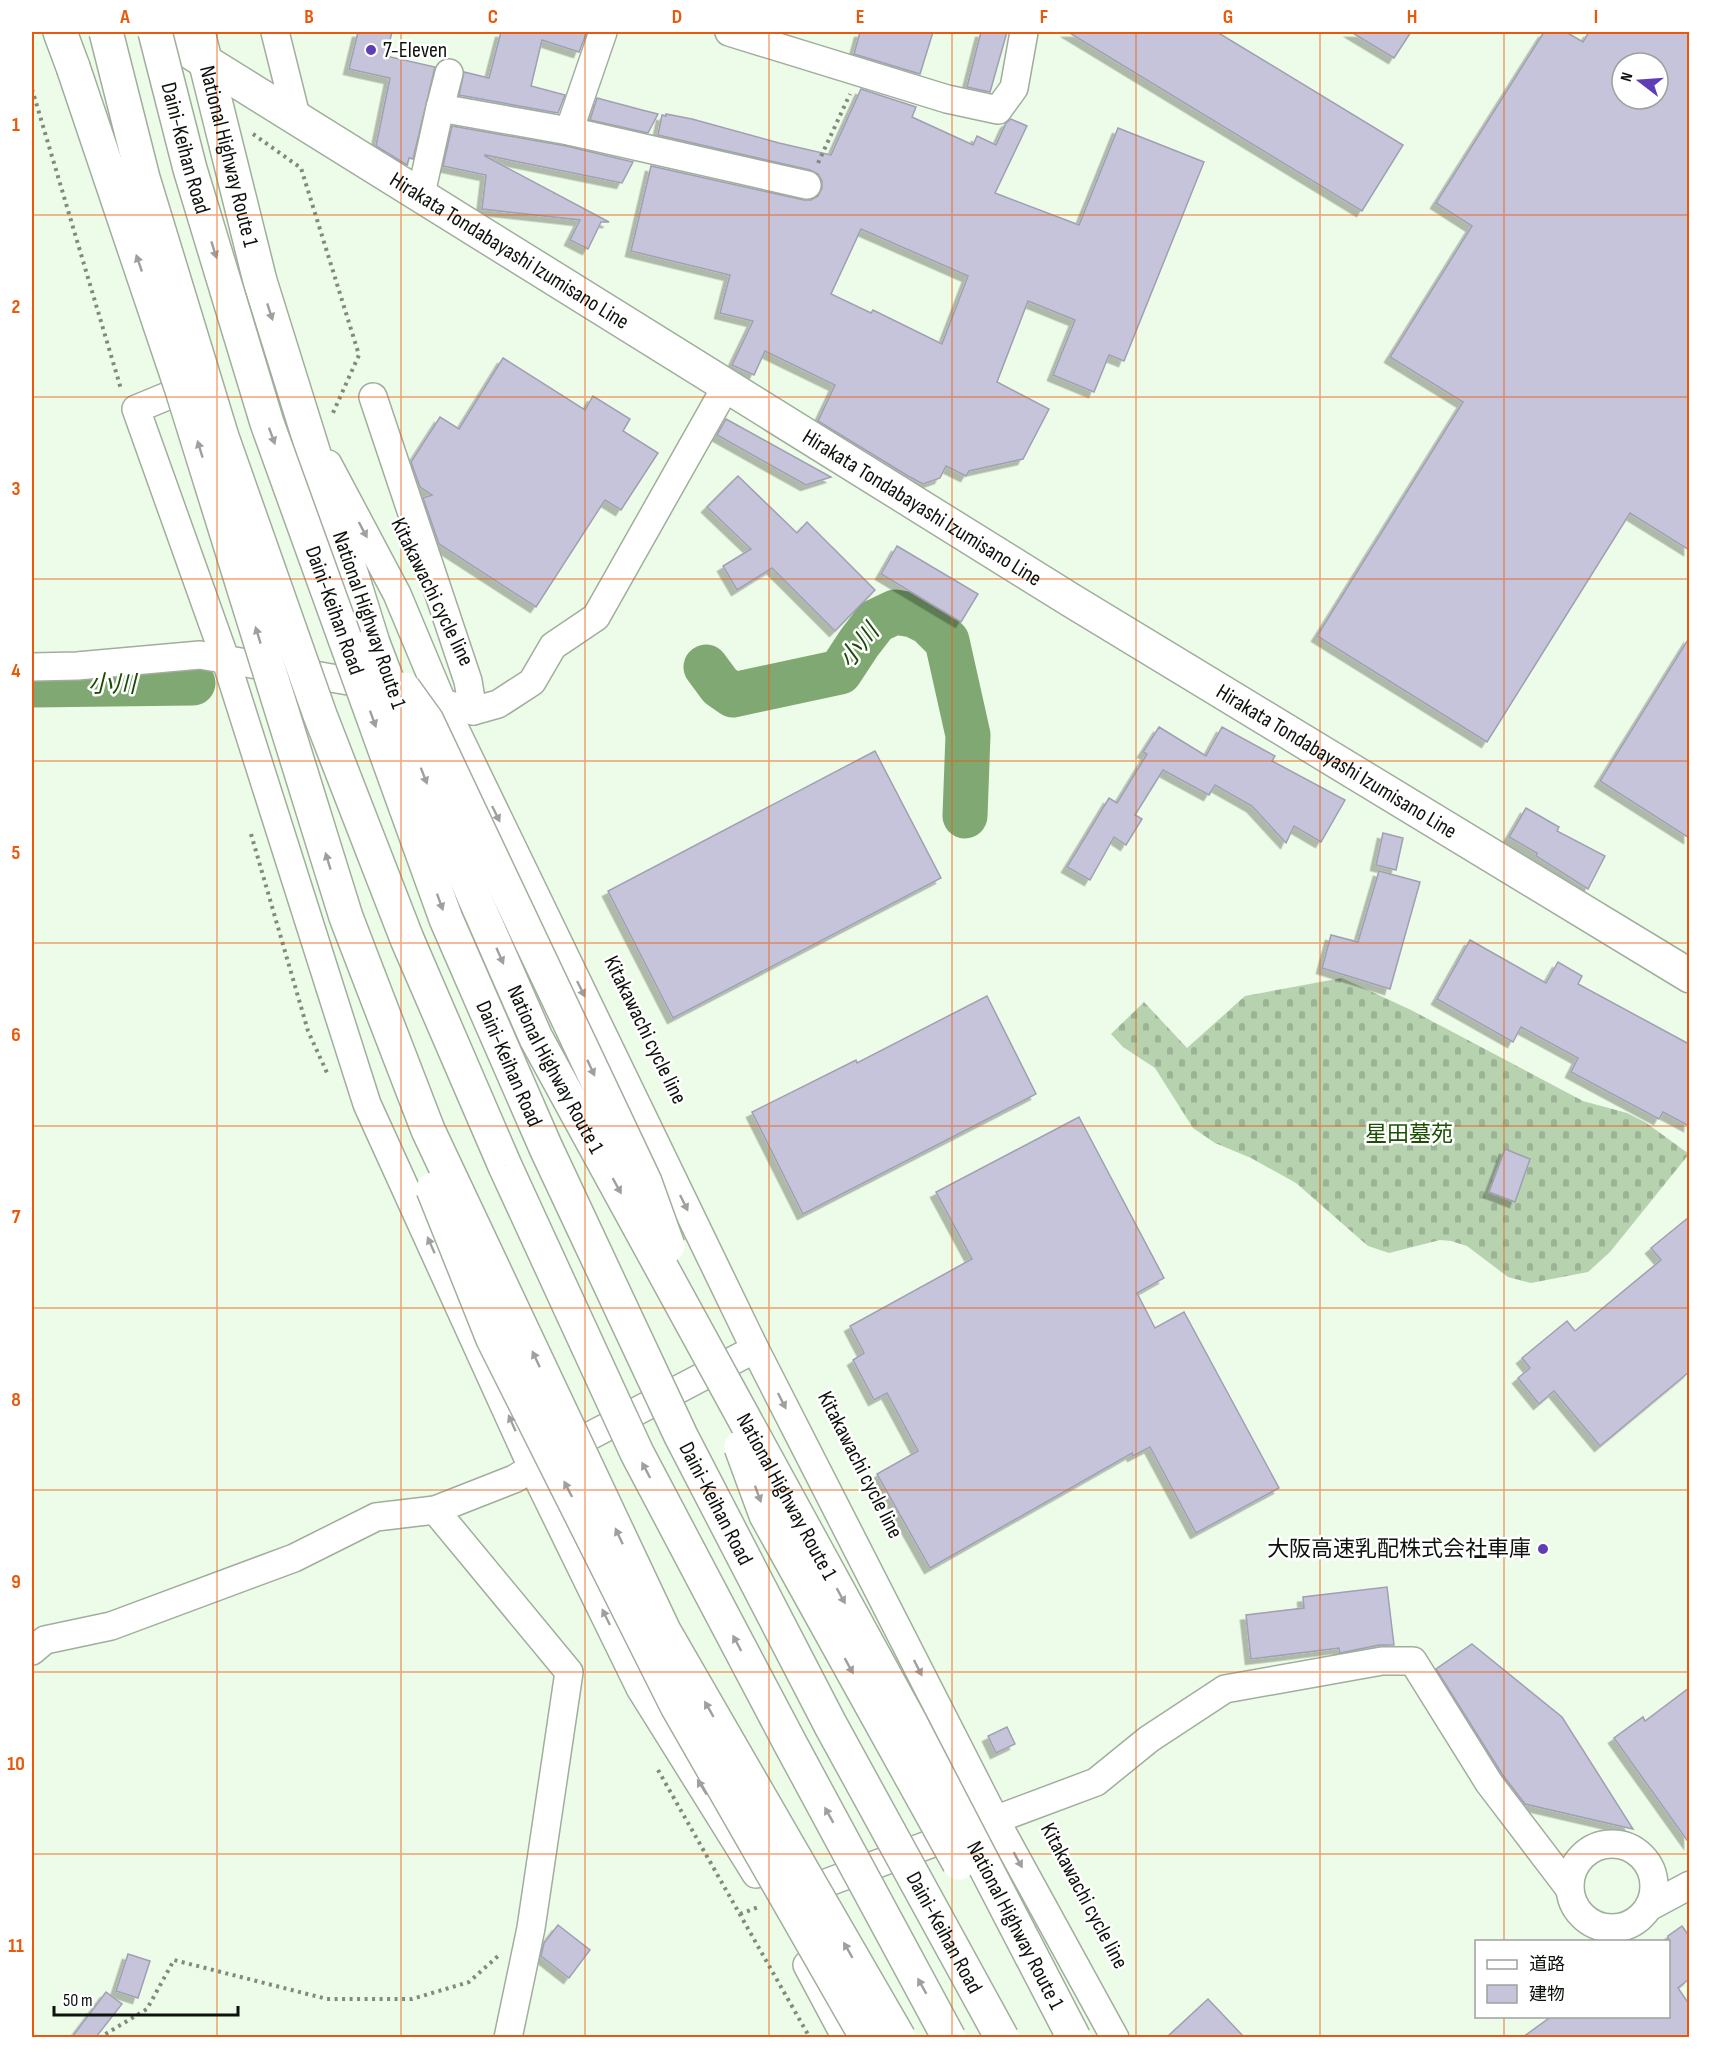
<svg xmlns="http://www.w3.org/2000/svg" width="1721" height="2069" font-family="'Sofia Sans Condensed','Noto Sans JP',sans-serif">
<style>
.cemetery{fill:url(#cemetery-stones)}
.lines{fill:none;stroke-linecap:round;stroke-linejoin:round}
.river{stroke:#7fa873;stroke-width:45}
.building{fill:#c6c4da;stroke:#a19fb3;stroke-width:1.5;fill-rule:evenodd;filter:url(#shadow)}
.minor-casing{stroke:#a0ae9c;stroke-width:30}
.major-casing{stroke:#a0ae9c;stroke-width:36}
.highway-casing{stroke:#a0ae9c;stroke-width:36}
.path{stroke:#808a7d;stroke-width:4;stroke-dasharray:3 4.5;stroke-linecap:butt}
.minor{stroke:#fff;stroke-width:27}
.major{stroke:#fff;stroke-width:33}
.highway{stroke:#fff;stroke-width:33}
.highway-bridge-casing{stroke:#a0ae9c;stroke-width:36;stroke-linecap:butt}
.highway-bridge{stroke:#fff;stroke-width:33}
.oneway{fill:#9ea09e}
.grid{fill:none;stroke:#e8590c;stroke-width:1.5;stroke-opacity:0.55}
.poi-dot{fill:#5e3db5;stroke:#fff;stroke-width:2}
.labels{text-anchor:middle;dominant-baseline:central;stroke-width:5;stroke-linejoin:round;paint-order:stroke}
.poi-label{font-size:22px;fill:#0d120c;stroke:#fff;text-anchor:start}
.street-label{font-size:22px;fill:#0d120c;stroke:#fff}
.park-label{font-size:22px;fill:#1c5003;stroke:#fff}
.water-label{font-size:24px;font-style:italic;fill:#184c00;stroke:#fff}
.neatline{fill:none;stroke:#e8590c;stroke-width:2}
.grid-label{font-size:20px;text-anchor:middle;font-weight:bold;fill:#e8590c}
</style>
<defs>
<pattern id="cemetery-stones" width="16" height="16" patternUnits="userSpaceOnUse" patternTransform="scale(1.5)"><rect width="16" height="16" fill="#b7d2af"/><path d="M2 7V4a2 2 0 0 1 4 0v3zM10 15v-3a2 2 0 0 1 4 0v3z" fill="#9cb395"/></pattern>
<filter id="shadow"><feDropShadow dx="-5.5" dy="5.5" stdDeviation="0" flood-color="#0004"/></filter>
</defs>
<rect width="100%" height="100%" fill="#edfce8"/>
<!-- cemetery -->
<polygon class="cemetery" points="1342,978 1411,1010 1583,1101 1627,1113 1645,1122 1689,1154 1610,1252 1588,1272 1531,1283 1508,1277 1467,1246 1451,1241 1440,1240 1389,1253 1368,1246 1296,1183 1251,1158 1215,1143 1193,1128 1155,1068 1123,1047 1111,1034 1144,1002 1187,1048 1245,996"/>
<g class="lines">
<!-- river -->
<g class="river">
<polyline points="706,667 720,686 733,695 840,672 859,643 876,621 895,612 913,615 929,623 947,641 968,735 965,816"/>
<polyline points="32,685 193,683"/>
</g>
</g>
<!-- building -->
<g class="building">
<polygon points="358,32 392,32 386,56 435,67 413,159 409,158 407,165 376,146 390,78 349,69"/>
<polygon points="501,32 587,32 579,52 542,40 531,86 565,95 558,113 459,95 464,72 489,78"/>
<polygon points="860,32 933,32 920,74 854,54"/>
<polygon points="981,32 1007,32 990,92 967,87"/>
<polygon points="1068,32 1217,32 1403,145 1362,211"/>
<polygon points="1351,32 1411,32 1394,58"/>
<path d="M1544,32H1566L1583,42L1589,32H1689V550L1630,513L1487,742L1317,636L1463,402L1390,357L1472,226L1436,203ZM1622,63H1658V99H1622Z"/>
<path d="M861,89L916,107L912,117L973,145L977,136L996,145L1006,123L1011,119L1027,126L995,193L1079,225L1118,128L1204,162L1124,361L1109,355L1094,392L1053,375L1075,320L1028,301L997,382L1049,409L1023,459L969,471L966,476L946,466L940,478L923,484L908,476L818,421L835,385L765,351L754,375L732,365L753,321L720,313L730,275L631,251L651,166L804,200H811L818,196L822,188V181L818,174L810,170L658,135L662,115L666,116V114L692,119L779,143L831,155ZM861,229L968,276L942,344L873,310L871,313L831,294Z"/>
<polygon points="597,98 642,110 658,114 648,133 590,120"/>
<polygon points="452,126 566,146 633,162 622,183 485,155 485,156 609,222 601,222 588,249 570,240 580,220 482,209 486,175 443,166"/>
<polygon points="503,358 585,410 593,396 630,419 623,431 658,453 621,510 605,500 536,607 439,544 423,498 432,495 420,487 411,462 440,417 459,429"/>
<polygon points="726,419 831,477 806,485 717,435"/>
<polygon points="738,476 797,533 807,522 875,590 835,631 772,568 737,590 723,566 751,549 707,507"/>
<polygon points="897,546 978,594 961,622 881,574"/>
<polygon points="1689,638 1689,838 1600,781"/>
<polygon points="1159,727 1206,756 1222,727 1275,756 1272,761 1345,800 1321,842 1294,826 1286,843 1252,806 1215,785 1209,795 1163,770 1135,815 1142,819 1126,845 1114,837 1090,880 1067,867 1109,798 1117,803 1147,754 1143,752"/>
<polygon points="875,751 941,878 673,1018 608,891"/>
<polygon points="1526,808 1559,827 1557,831 1605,856 1588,889 1536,856 1537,853 1509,837"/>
<polygon points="1383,833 1403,838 1396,870 1376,865"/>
<polygon points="1379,871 1420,882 1390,989 1322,968 1331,935 1358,942"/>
<polygon points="1470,940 1546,983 1558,962 1582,976 1578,984 1689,1044 1689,1126 1663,1112 1659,1119 1571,1072 1578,1058 1521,1027 1513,1042 1437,999"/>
<polygon points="987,996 1036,1094 803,1214 752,1112 856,1060 857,1063"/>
<polygon points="1079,1117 1164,1278 1137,1293 1155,1328 1184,1312 1279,1488 1196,1533 1150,1447 1133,1456 1132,1453 930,1568 877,1474 918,1451 887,1393 874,1400 853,1360 864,1353 850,1326 972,1259 936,1192"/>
<polygon points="1505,1149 1530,1159 1515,1202 1489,1192"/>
<polygon points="1689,1217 1689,1372 1600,1446 1554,1391 1539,1404 1518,1378 1530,1368 1522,1358 1567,1321 1575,1331 1661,1260 1651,1248"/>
<polygon points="1387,1587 1394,1645 1379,1645 1340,1653 1339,1648 1251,1659 1246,1615 1304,1608 1303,1597"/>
<polygon points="1472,1644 1562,1717 1633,1829 1525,1804 1502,1774 1436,1669"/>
<polygon points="1689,1688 1689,1843 1614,1738 1643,1717 1645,1721"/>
<polygon points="1007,1727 1015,1744 996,1753 988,1736"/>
<polygon points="558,1925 590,1950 569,1978 541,1956 544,1943"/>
<polygon points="1682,1926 1689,1936 1689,1979 1678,1988 1689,2004 1689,2037 1523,2037 1552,2016 1668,2016 1668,1936"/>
<polygon points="128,1954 150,1961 138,1998 116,1991"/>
<polygon points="106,1992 122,2004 96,2037 72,2037"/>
<polygon points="1208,1999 1244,2037 1167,2037"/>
</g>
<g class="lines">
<!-- minor casing -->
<g class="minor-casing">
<g id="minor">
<polyline points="275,32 296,116"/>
<polyline points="729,32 947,99 998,110 1014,88 1024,32"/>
<polyline points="440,108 449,73"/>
<polyline points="569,131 603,32"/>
<polyline points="421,194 440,108 569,131 807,185"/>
<polyline points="182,390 136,409 226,661 367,1104 532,1467 640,1688 756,1874"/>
<polyline points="373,397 468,681 473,711"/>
<polyline points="328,464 397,594 443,704 755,1349 996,1821 1115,2038"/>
<polyline points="32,667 77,666 200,655 377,686"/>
<polyline points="431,700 473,711 498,704 532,682 553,646 596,617 727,385"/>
<polyline points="435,1510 569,1672 531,1928 508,2038"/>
<polyline points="32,1651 45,1640 111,1626 294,1558 376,1517 435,1510 514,1479 565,1449 755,1349"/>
<circle cx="1612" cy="1886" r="42"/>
<polyline points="794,1895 1096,1782 1149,1739 1225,1689 1382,1661 1413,1661 1489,1783 1569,1888"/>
<polyline points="1649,1907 1690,1885"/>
<polyline points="807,1965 846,2038"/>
</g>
</g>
<!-- major casing -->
<g class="major-casing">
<g id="major">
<path id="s1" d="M158,32L1069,599L1690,976"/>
</g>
</g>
<!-- highway casing -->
<g class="highway-casing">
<g id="highway">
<polyline points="60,32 73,67"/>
<path id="s2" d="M198,32L260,281L373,643"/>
</g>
</g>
<!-- path -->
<g class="path">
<polyline points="32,89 121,389"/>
<polyline points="253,134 301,168 359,355 332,415"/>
<polyline points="818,163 850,94"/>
<polyline points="251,834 308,1031 328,1075"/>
<polyline points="658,1770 810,2038"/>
<polyline points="740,1914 761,1906"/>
<polyline points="99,2038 147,2009 174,1960 327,1999 412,1999 469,1982 498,1956"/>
</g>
<!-- minor -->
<use href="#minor" class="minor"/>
<!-- major -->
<use href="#major" class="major"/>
<!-- highway -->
<use href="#highway" class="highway"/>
<!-- highway-bridge casing -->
<g class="highway-bridge-casing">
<g id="highway-bridge">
<polyline points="106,32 143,178 222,437 320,715 407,939 505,1166 637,1453 791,1745 949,2038"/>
<path id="s3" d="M155,32L190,169L267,423L446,919L546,1148L681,1436L830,1724L1002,2038"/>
<polyline points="73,67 182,390 346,917 428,1130 664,1631 899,2038"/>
<path id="s4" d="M373,643L440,819L536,1038L909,1720L1074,2038"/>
<polyline points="404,689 427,721 645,1182 668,1246"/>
<polyline points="433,1189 493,1339 677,1706 867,2038"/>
<polyline points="741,1447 766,1515 959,1863"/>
</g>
</g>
<!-- highway-bridge -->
<use href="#highway-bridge" class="highway-bridge"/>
</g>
<!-- one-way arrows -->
<defs><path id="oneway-solid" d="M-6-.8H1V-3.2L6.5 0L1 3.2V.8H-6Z" transform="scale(1.5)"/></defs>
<g class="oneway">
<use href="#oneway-solid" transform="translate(214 250) rotate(73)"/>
<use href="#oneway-solid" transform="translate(139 263) rotate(-109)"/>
<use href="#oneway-solid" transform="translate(270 312) rotate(72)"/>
<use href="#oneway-solid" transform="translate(272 436) rotate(70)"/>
<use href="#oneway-solid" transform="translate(200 449) rotate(-107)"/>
<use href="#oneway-solid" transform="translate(363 530) rotate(62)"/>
<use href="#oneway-solid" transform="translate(258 635) rotate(-107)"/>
<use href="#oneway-solid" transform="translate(373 719) rotate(70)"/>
<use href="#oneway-solid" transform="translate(424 776) rotate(69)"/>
<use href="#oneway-solid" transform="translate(496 814) rotate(64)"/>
<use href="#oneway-solid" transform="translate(328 861) rotate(-107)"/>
<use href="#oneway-solid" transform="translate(440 902) rotate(70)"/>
<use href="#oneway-solid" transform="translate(500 956) rotate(66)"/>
<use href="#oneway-solid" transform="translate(581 989) rotate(64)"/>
<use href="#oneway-solid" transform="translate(591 1068) rotate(65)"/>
<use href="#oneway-solid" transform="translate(617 1186) rotate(61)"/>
<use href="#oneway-solid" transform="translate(684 1203) rotate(64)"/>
<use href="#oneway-solid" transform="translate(431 1245) rotate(-114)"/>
<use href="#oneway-solid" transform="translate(536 1359) rotate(-115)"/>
<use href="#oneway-solid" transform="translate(782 1401) rotate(63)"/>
<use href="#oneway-solid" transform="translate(512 1423) rotate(-114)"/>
<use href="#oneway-solid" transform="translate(646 1470) rotate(-118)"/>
<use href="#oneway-solid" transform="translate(568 1489) rotate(-117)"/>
<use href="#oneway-solid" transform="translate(758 1494) rotate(70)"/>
<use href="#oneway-solid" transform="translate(619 1536) rotate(-115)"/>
<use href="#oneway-solid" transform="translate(841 1596) rotate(61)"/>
<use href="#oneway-solid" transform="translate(606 1617) rotate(-116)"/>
<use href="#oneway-solid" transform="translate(737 1643) rotate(-118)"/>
<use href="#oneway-solid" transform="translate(849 1666) rotate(61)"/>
<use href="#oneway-solid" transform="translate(918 1668) rotate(63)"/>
<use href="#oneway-solid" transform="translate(709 1709) rotate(-120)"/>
<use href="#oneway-solid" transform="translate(702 1787) rotate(-122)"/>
<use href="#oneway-solid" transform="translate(829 1815) rotate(-119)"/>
<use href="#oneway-solid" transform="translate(1018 1860) rotate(61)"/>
<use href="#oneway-solid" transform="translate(848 1950) rotate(-120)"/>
<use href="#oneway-solid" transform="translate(922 1986) rotate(-119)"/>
</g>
<!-- grid -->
<path class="grid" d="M217,32V2038M401,32V2038M585,32V2038M769,32V2038M952,32V2038M1136,32V2038M1320,32V2038M1504,32V1942M32,215H1690M32,397H1690M32,579H1690M32,761H1690M32,943H1690M32,1126H1690M32,1308H1690M32,1490H1690M32,1672H1690M32,1854H1690M1504,2016V2038"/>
<!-- markers -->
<g class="poi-dot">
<circle cx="371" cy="50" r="6"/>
<circle cx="1543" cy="1549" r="6"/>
</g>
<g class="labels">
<!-- poi labels -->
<g class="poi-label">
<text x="383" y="50">7-Eleven</text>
<text x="1531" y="1549" text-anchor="end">大阪高速乳配株式会社車庫</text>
</g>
<!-- street labels -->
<g class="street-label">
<text stroke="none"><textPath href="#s3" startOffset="120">Daini-Keihan Road</textPath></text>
<text stroke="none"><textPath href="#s2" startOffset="128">National Highway Route 1</textPath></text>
<text stroke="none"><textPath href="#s1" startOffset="414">Hirakata Tondabayashi Izumisano Line</textPath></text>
<text stroke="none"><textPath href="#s1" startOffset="900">Hirakata Tondabayashi Izumisano Line</textPath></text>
<text transform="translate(432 592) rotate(64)">Kitakawachi cycle line</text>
<text stroke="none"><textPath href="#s3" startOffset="606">Daini-Keihan Road</textPath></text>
<text transform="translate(369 620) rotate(71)">National Highway Route 1</text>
<text stroke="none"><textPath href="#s1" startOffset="1386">Hirakata Tondabayashi Izumisano Line</textPath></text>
<text transform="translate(645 1030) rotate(64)">Kitakawachi cycle line</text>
<text stroke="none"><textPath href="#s3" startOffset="1092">Daini-Keihan Road</textPath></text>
<text stroke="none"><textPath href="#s4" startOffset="464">National Highway Route 1</textPath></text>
<text transform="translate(860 1465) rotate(63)">Kitakawachi cycle line</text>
<text stroke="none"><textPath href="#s4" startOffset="950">National Highway Route 1</textPath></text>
<text stroke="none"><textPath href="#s3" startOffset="1578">Daini-Keihan Road</textPath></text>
<text transform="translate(1084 1896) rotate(62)">Kitakawachi cycle line</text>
<text stroke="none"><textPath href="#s4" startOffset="1436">National Highway Route 1</textPath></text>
<text stroke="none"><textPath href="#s3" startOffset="2064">Daini-Keihan Road</textPath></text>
</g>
<!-- park labels -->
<g class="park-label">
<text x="1409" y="1134">星田墓苑</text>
</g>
<!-- water labels -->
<g class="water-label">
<text transform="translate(859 646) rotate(-51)">小川</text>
<text x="112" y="684">小川</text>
</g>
</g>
<!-- border -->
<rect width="1721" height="2069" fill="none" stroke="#ffffff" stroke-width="66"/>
<!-- legend -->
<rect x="1475" y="1940" width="195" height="78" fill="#ffffff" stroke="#9ea09e" stroke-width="1.5"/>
<rect x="1487" y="1960" width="30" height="9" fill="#ffffff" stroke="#9ea09e" stroke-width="1.5"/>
<text x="1529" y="1970" font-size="18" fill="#0d120c">道路</text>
<rect x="1487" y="1985" width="30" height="18" fill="#c6c4da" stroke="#9ea09e" stroke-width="1.5"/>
<text x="1529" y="2000" font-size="18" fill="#0d120c">建物</text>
<!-- north arrow -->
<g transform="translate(1640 81) rotate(287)"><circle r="28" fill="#ffffff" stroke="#9ea09e" stroke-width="1.5"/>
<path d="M0-4.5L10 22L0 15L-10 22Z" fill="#5e3db5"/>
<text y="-9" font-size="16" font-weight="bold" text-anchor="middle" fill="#0d120c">N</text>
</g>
<!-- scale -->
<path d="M54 2006v9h184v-9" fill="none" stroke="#0d120c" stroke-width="3"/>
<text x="63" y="2006" font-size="18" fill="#0d120c" stroke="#ffffff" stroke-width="4.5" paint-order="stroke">50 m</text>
<rect x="33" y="33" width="1655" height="2003" class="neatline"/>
<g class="grid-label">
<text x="125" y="23">A</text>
<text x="309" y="23">B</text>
<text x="493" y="23">C</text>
<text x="677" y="23">D</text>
<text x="860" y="23">E</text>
<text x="1044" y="23">F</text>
<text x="1228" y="23">G</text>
<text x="1412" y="23">H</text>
<text x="1596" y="23">I</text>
<text x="16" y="131">1</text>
<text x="16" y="313">2</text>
<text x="16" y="495">3</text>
<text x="16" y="677">4</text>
<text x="16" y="859">5</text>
<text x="16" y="1041">6</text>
<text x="16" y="1223">7</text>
<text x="16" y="1406">8</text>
<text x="16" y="1588">9</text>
<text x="16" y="1770">10</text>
<text x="16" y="1952">11</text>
</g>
</svg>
